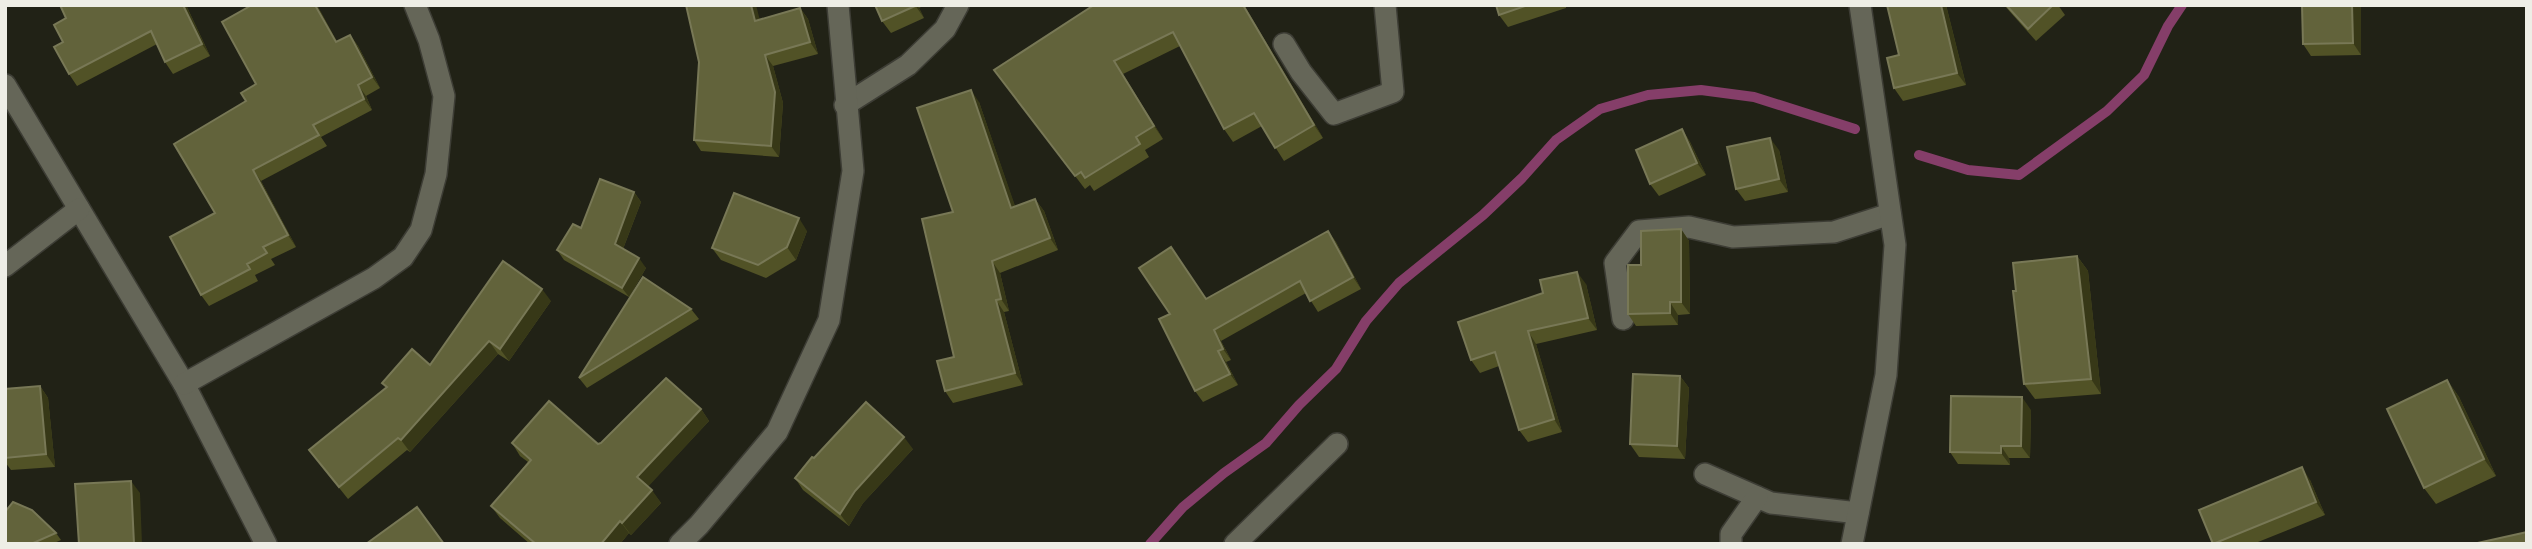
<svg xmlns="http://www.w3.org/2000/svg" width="2532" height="549" font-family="'Golos Text',sans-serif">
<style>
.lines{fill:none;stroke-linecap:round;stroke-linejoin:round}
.stream{stroke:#853e69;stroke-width:10}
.street-casing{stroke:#3d3d35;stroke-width:24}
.street{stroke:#656658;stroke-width:21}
.wall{fill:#515226}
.shaded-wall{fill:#373817}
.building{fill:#62633b;stroke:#787856;stroke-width:2}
</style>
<rect width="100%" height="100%" fill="#212216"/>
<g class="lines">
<!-- stream -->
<g class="stream">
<polyline points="1919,155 1968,170 2019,175 2107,111 2144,75 2168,26 2182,5"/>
<polyline points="1150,544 1183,507 1224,473 1266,443 1299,405 1336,369 1366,321 1399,283 1483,215 1522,178 1556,140 1600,109 1648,95 1701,90 1754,97 1855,129"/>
</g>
<!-- street casing -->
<g class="street-casing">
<g id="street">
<polyline points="1284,44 1301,72 1334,114 1393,92 1385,5"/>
<polyline points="5,85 184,384 266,544"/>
<polyline points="845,105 908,65 945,29 958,5"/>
<polyline points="5,266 79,209"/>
<polyline points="1623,319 1615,263 1639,231 1689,227 1733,237 1834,232 1890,214"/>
<polyline points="184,384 374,278 403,257 421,230 436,174 444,96 429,40 415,5"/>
<polyline points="1705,474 1771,503 1858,513"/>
<polyline points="680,544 699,525 777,432 829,320 853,171 838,5"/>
<polyline points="1235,544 1337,444"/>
<polyline points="1731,544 1731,534 1757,497"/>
<polyline points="1852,544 1886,375 1895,245 1860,5"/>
</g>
</g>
<!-- street -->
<use href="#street" class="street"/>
</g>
<!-- wall -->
<g class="wall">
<polygon points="60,5 186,5 210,56 173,74 165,62 157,44 77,86 69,74 63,42 66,18"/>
<polygon points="317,5 337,42 350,35 358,46 380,88 366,96 372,110 321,137 327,146 261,181 296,247 271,259 275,265 255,275 258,281 209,306 201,295 215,213 246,101 256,84"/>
<polygon points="875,5 925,5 919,8 924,18 891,33 882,21"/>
<polygon points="1094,5 1244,5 1323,138 1284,161 1262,126 1233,142 1224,129 1180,46 1123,74 1163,139 1145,150 1149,157 1094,191 1090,185 1085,189 994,70"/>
<polygon points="1496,5 1566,5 1566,8 1508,27 1499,15"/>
<polygon points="1946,5 1966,85 1903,101 1894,88 1899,55"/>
<polygon points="2004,5 2058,5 2065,15 2036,41"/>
<polygon points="2302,5 2361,5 2361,55 2311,56 2303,44"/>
<polygon points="800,8 808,19 818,54 773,66 783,103 779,157 701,151 694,140 760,19"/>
<polygon points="979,102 1015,207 1035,199 1044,211 1058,250 1000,273 1009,311 1004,312 1023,385 953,403 945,391 954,357 953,212"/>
<polygon points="1682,129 1690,142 1706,175 1659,196 1650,184"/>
<polygon points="1779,150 1788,192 1745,201 1736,189"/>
<polygon points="634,192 641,202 623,249 646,268 629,297 564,260 557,250 581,228"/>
<polygon points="1681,229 1689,241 1690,314 1678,315 1678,325 1636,326 1628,314 1641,265"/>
<polygon points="807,231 796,260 766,278 721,260 712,248"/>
<polygon points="1328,231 1336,242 1361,289 1318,312 1306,293 1221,341 1231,360 1226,362 1238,385 1203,402 1195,391 1170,314 1206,299"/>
<polygon points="2077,256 2088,271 2101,394 2035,399 2024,384 2016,291"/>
<polygon points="1586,284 1597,330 1536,344 1562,432 1528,442 1519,430 1499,366 1480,373 1471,360"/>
<polygon points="551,301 509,361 498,354 410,452 407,450 348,499 309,450 386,388 382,383 430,365"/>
<polygon points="691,309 699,319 587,388 579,378"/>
<polygon points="1680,376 1689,388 1685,459 1639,457 1630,444"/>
<polygon points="2447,380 2459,397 2496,476 2436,504 2424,488"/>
<polygon points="40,386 48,398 55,467 11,470 5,462 5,389"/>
<polygon points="701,409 709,421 648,486 661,503 631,535 629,533 620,544 530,544 500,518 491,506 528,462 520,456 512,443 598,444"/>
<polygon points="2031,410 2030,458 2009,458 2010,465 1958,464 1950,452"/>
<polygon points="913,449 863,503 849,526 803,490 795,478 814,458"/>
<polygon points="2310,480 2325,515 2253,544 2213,544"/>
<polygon points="56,533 61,540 52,544 5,544"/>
</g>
<!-- shaded-wall -->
<g class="shaded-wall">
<polygon points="183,5 186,5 210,56 202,44"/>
<polygon points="315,5 317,5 344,54 336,42"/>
<polygon points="751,5 756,5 763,32 755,21"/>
<polygon points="915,5 917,5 919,8 924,18"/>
<polygon points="1243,5 1244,5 1323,138 1314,125"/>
<polygon points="1941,5 1946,5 1966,85 1957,73"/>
<polygon points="2352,5 2361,5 2361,55 2353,43"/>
<polygon points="800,8 808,19 818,54 810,42"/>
<polygon points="350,35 358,46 380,88 372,77"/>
<polygon points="765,55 773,66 783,103 779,157 771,146"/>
<polygon points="1114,61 1123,74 1163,139 1154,126"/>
<polygon points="358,85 366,96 372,110 364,99"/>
<polygon points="971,90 979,102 1020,220 1011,208"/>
<polygon points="1682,129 1690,142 1706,175 1697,163"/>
<polygon points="1770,138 1779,150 1788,192 1779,179"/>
<polygon points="253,170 261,181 296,247 288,235"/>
<polygon points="634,192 641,202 621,254 615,244"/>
<polygon points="1035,199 1044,211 1058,250 1050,238"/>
<polygon points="799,218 807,231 796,260 787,247"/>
<polygon points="1681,229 1689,241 1690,314 1681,302"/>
<polygon points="1328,231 1336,242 1361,289 1353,277"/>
<polygon points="2077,256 2088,271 2101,394 2091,379"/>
<polygon points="639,258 646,268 629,297 622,288"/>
<polygon points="992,261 1000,273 1009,311 1001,299"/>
<polygon points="1577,272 1586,284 1597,330 1588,318"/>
<polygon points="542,289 551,301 509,361 500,349"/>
<polygon points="996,300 1004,312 1023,385 1015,373"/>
<polygon points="1670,302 1678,315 1678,325 1670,313"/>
<polygon points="1214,330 1221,341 1231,360 1223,349"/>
<polygon points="1528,331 1536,344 1562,432 1554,419"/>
<polygon points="489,341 498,354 410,452 401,440"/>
<polygon points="1218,351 1226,362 1238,385 1230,374"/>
<polygon points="1680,376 1689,388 1685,459 1677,446"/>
<polygon points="2447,380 2459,397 2496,476 2484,459"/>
<polygon points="40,386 48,398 55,467 46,454"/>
<polygon points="2022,397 2031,410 2030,458 2021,446"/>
<polygon points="701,409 709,421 646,489 637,477"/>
<polygon points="904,437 913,449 863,503 849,526 840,514 855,491"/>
<polygon points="2001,446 2009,458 2010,465 2001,453"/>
<polygon points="2302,467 2310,480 2325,515 2316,502"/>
<polygon points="131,481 140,493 142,544 134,544"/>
<polygon points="652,490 661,503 631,535 622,523"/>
<polygon points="620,521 629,533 620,544 601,544"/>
</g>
<!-- building -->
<g class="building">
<polygon points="60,5 183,5 202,44 165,62 151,31 69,74 54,47 63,42 54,25 66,18"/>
<polygon points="252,5 315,5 336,42 350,35 372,77 358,85 364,99 313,125 319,135 253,170 288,235 263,247 267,253 247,264 250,269 201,295 170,237 215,213 174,144 246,101 241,93 256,84 222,22"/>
<polygon points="686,5 751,5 755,21 800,8 810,42 765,55 775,92 771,146 694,140 699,62"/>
<polygon points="875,5 915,5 915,6 882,21"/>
<polygon points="1094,5 1243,5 1314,125 1275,148 1254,113 1224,129 1173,32 1114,61 1154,126 1136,137 1140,144 1085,178 1081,172 1075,176 994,70"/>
<polygon points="1496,5 1528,5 1499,15"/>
<polygon points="1887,5 1941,5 1957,73 1894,88 1887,58 1899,55"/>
<polygon points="2006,5 2053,5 2028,29"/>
<polygon points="2302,5 2352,5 2353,43 2303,44"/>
<polygon points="971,90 1011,208 1035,199 1050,238 992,261 1001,299 996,300 1015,373 945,391 937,361 954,357 922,219 953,212 917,108"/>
<polygon points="1682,129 1697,163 1650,184 1636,150"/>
<polygon points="1770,138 1779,179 1736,189 1727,147"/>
<polygon points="600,179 634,192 615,244 639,258 622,288 557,250 573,224 581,228"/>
<polygon points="734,193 799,218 787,247 758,265 712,248"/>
<polygon points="1681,229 1681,302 1670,302 1670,313 1628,314 1628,265 1641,265 1641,231"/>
<polygon points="1328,231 1353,277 1310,301 1300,281 1214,330 1223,349 1218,351 1230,374 1195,391 1159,319 1170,314 1139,268 1171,247 1206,299"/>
<polygon points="2077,256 2091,379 2024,384 2013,291 2016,291 2013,263"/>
<polygon points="503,261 542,289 500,349 489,341 401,440 398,438 339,487 309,450 387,387 382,383 412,349 430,365"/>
<polygon points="1577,272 1588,318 1528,331 1554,419 1519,430 1495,352 1471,360 1458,322 1543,293 1540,280"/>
<polygon points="643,277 691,309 579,378"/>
<polygon points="1633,374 1680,376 1677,446 1630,444"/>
<polygon points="666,378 701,409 637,477 652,490 622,523 620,521 601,544 536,544 491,506 531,460 512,443 549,401 598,444 601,443"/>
<polygon points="2447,380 2484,459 2424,488 2387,409"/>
<polygon points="40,386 46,454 5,458 5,389"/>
<polygon points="1951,396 2022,397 2021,446 2001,446 2001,453 1950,452"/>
<polygon points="866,402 904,437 855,491 840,514 795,478 812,457 814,458"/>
<polygon points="2302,467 2316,502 2213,544 2199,510"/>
<polygon points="131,481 134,544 79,544 75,484"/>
<polygon points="13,502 32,510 56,533 31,544 6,543 5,512"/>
<polygon points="417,507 444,544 366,544"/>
<polygon points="2527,532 2527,544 2473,544"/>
</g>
<!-- border -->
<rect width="2532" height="549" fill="none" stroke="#eeeee6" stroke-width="14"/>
</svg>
